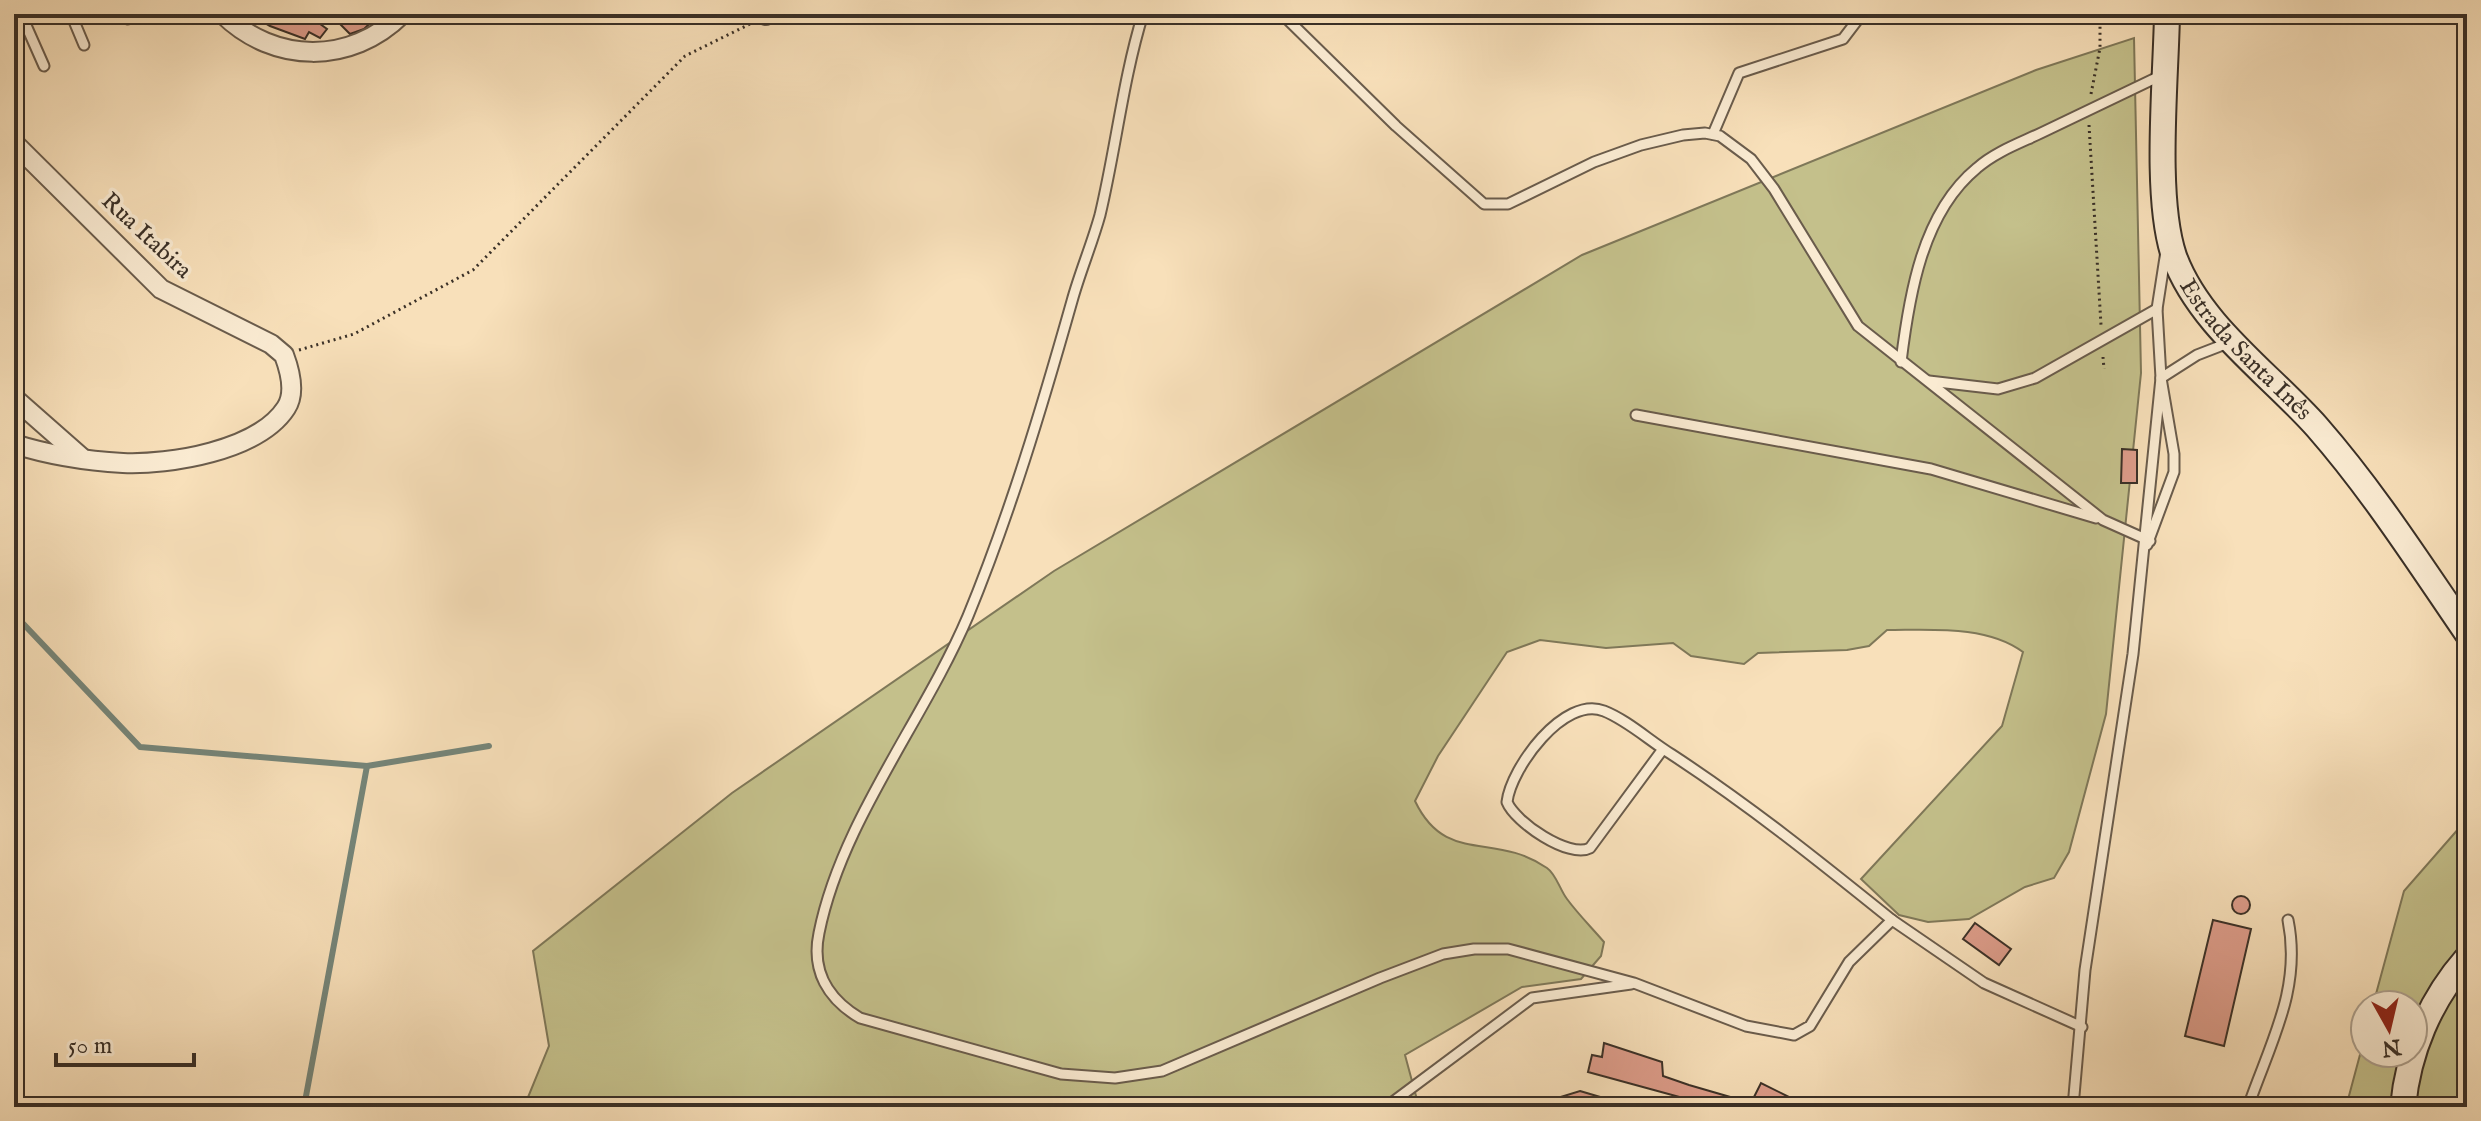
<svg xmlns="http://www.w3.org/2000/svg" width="2481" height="1121" font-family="'IM FELL English',serif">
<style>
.green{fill:#c4c08b;stroke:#7f7859;stroke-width:2}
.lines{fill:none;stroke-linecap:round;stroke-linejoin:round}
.stream{stroke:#758579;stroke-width:6}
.building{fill:#de9d8b;stroke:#3a3027;stroke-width:2}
.service-casing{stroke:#6a5c4c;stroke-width:13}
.minor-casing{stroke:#6a5c4c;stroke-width:22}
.secondary-casing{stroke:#3a3027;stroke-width:28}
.path{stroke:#3a3027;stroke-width:3;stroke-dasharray:2 4;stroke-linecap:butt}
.service{stroke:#faebd2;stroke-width:9}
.minor{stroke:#faebd2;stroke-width:18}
.secondary{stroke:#faebd2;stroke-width:24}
.labels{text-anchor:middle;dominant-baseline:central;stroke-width:7;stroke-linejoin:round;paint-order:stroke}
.street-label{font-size:24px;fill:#3a3027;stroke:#faebd2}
</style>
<rect width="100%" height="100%" fill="#f8e0ba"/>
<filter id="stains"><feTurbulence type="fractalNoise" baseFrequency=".0025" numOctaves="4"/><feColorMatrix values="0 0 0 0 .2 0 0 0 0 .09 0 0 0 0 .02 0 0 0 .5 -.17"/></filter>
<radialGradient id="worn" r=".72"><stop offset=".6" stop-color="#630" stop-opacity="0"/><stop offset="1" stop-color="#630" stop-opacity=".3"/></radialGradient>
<!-- green -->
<g class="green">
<path d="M2134,38L2141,373L2106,714L2069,852L2054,878L2025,887L1969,919L1928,922L1899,915L1861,879L2002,726L2023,652C1987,625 1931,630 1887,630L1869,646L1847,650L1758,653L1744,664L1691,656L1673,643L1606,648L1540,640L1507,652L1438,756L1415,801C1446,866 1494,831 1547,868C1556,874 1560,890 1567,899C1578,914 1592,928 1604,942L1601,956L1581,979L1522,987L1405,1055L1419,1107H524L549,1046L533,951L732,793L1054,571L1582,255L2036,70Z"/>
<polygon points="2467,819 2467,1107 2346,1107 2365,1036 2365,1053 2413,1053 2413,1005 2373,1005 2404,891"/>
</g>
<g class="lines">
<!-- stream -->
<g class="stream">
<polyline points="14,614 140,747 367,766 489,746"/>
<polyline points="304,1107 367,766"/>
</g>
</g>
<!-- building -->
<g class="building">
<polygon points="261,14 320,14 316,21 327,29 320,38 309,32 305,39 270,26 258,19"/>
<polygon points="335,14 380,14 364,29 350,34 332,16"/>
<polygon points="2122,449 2137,450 2137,483 2121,483"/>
<circle cx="2241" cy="905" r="9"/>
<polygon points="2213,920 2251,929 2224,1046 2185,1036"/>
<polygon points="1975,923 2011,949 1999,965 1963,939"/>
<polygon points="1604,1043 1662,1062 1663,1076 1689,1085 1751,1103 1761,1083 1789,1097 1784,1107 1716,1107 1588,1072 1592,1055 1602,1057"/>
<polygon points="1580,1091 1634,1107 1528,1107"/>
</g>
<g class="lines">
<!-- service casing -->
<g class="service-casing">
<g id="service">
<polyline points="21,14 44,66"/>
<polyline points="71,14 84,45"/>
<polyline points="126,14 128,19"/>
<path d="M1143,14C1123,79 1116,148 1100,215C1092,244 1080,272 1072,301C1042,407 1010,514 968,616C924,720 841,822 819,933C811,971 828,999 860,1018L1061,1074L1115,1078L1162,1071L1380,978L1443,954L1474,949H1508L1634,983L1746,1026L1794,1035L1810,1026L1849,962L1892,920L1984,983L2082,1027"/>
<polyline points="1282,14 1396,126 1484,204 1508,204 1594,162 1641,145 1683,135 1705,133 1720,136 1751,159 1774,189 1858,326 2103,520 2150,541"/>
<polyline points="1713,134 1739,73 1843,39 1862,14"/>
<path d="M1901,362C1909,296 1922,213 1977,168C1995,152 2020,143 2041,133C2081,114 2122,94 2162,75"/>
<polyline points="2161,378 2197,355 2228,343"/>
<polyline points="1929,381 1998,389 2035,378 2157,309"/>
<polyline points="1636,415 1931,469 2096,518"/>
<polyline points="2147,545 2174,472 2174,454 2161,378 2157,309 2166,251"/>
<path d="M1663,749L1590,848C1569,859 1515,822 1507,802C1511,768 1564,695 1604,711C1627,720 1650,741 1671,754C1749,805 1820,862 1892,920"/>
<polyline points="1386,1107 1532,998 1631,984"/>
<polyline points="2073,1107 2085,970 2133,654 2161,378"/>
<path d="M2248,1107C2270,1043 2302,989 2288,920"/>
</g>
</g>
<!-- minor casing -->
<g class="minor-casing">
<g id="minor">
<path d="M223,14C274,64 351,65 402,14"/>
<polyline points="766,15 768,14"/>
<path d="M14,143L161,289L271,344L284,355C290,371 296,393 286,408C258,451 169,465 123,463C86,461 49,455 14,444"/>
<polyline points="14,398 81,457"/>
</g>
</g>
<!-- secondary casing -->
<g class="secondary-casing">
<g id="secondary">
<path id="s1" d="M2167,14C2166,79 2154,197 2174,256C2199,325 2269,373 2317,427C2373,491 2419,563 2467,633"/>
<path d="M2403,1107C2408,1052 2430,1000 2467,958"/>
</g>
</g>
<!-- path -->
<g class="path">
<polyline points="2091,94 2100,48 2100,14"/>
<polyline points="2089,125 2101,325"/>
<polyline points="299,350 354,334 473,270 685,56 752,23"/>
<polyline points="2103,357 2104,369"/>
</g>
<!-- service -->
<use href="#service" class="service"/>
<!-- minor -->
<use href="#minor" class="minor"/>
<!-- secondary -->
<use href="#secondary" class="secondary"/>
</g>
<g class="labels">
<!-- street labels -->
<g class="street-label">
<text transform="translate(146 236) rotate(43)">Rua Itabira</text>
<text stroke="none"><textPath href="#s1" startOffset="362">Estrada Santa Inês</textPath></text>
</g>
</g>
<!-- margin -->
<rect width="2481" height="1121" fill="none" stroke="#f8e0ba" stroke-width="48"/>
<rect x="16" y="16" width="2449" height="1089" fill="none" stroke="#3a3027" stroke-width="4"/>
<rect x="24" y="24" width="2433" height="1073" fill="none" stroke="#3a3027" stroke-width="2"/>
<!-- north arrow -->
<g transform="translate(2389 1029) rotate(172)"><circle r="38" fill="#faebd2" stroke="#ada08e" stroke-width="2"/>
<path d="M0-6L14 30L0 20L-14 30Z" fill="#8f2418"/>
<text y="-12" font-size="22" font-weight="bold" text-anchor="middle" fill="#3a3027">N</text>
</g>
<!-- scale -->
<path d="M56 1053v12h138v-12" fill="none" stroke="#3a3027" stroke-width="4"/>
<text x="68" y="1053" font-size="24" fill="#3a3027" stroke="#faebd2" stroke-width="6" paint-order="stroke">50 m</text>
<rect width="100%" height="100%" filter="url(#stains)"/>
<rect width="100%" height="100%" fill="url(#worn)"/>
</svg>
